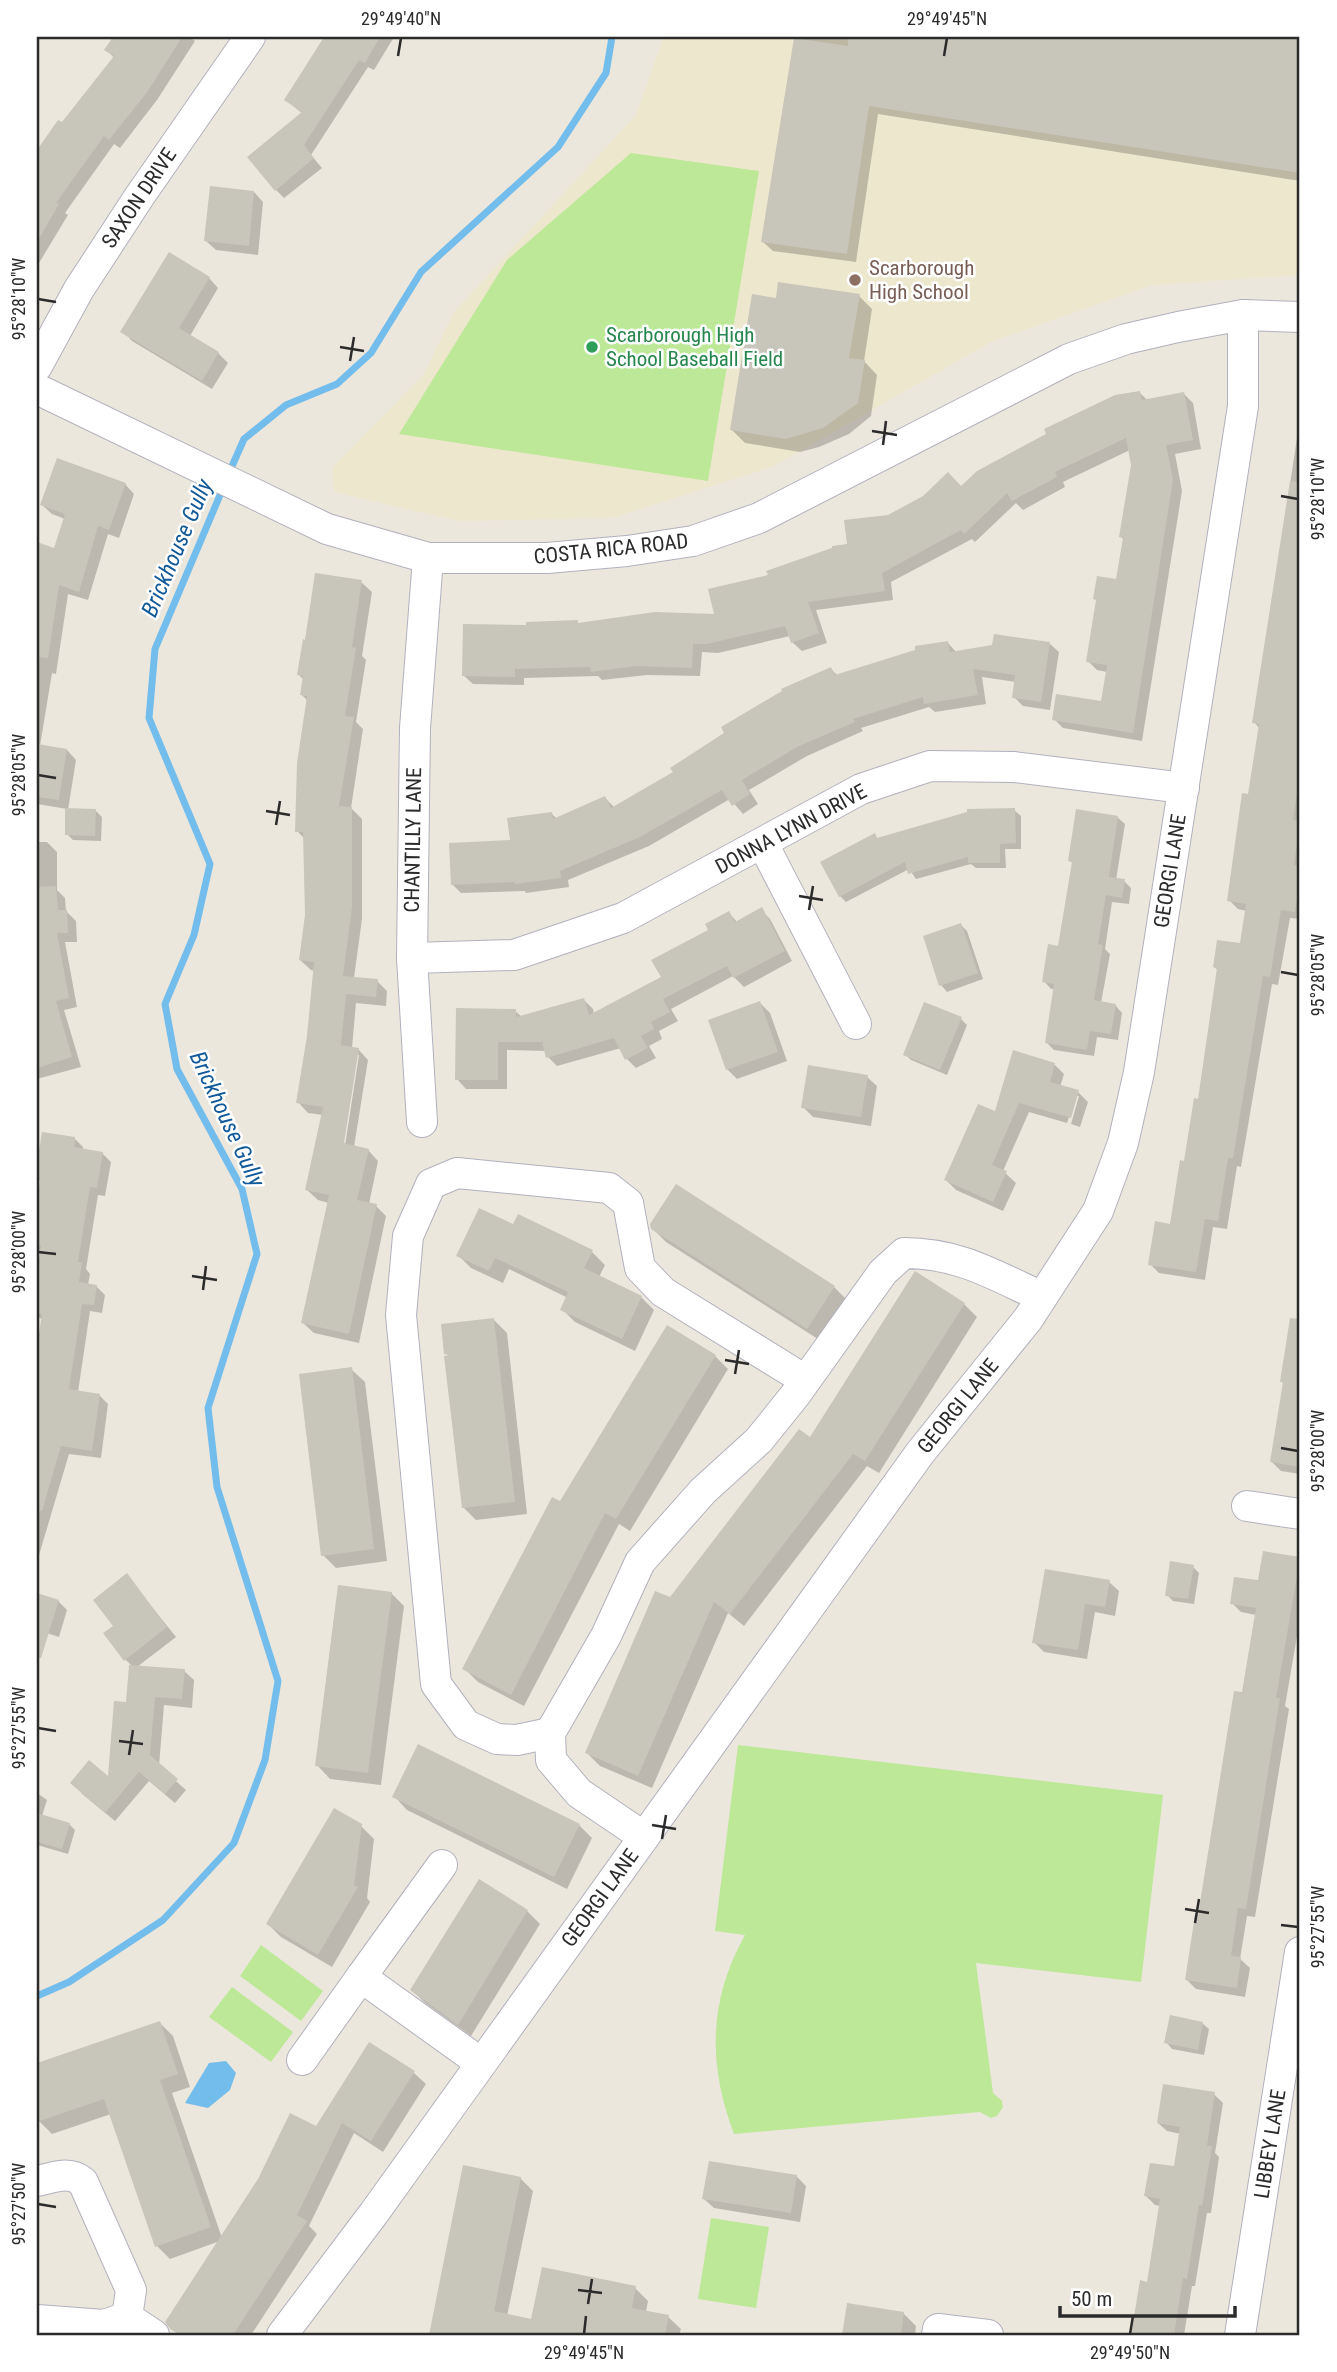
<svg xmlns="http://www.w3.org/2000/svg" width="1337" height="2372" font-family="'Roboto Condensed',sans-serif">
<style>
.education{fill:#ede7cd}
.pitch{fill:#bce897}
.water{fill:#73bdec}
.shadow{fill:#0003;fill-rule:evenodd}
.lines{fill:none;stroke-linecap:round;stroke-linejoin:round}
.stream{stroke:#73bdec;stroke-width:7}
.building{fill:#c8c5bb}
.minor-casing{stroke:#b1b1be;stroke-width:32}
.minor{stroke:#fff;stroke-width:30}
.ticks{fill:none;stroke:#2b2b2b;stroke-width:2.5}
.education-dot{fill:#8d6e63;stroke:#fff;stroke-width:2.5}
.leisure-dot{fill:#2e9e5b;stroke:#fff;stroke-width:2.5}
.labels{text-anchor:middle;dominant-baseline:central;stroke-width:5;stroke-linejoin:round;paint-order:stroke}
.street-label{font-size:21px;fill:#2b2b2b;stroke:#fff}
.education-label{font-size:21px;fill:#785e54;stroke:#fff;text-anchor:start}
.leisure-label{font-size:21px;fill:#27864d;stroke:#fff;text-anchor:start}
.water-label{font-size:23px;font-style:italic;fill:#115998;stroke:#fff}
.neatline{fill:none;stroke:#2b2b2b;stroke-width:2.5}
.ticks-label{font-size:18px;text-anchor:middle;fill:#2b2b2b}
</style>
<rect width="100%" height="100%" fill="#ece7dd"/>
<!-- education -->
<polygon class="education" points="662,37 1300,37 1300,275 1152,285 993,341 772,467 612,518 459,521 334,492 332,468 424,374 454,312 636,115 662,42"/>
<!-- pitch -->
<g class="pitch">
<polygon points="631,153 759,171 708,481 399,434 507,260"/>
<path d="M738,1745L1163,1795L1141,1982L976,1963L993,2093L1002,2101L1003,2107L997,2116L991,2118L980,2112L734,2134C708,2065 708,2001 745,1935L715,1931Z"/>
<polygon points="261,1945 323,1991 301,2021 240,1976"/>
<polygon points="232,1987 293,2032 271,2062 209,2017"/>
<polygon points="711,2218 769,2227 756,2308 698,2299"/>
</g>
<!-- water -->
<polygon class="water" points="226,2061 236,2073 230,2090 208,2108 185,2103 209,2063"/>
<!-- shadow -->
<g class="shadow">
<polygon points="115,37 194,37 192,39 195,41 157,100 120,148 114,144 65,213 68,215 39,263 37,261 37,153 59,122 62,125 114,58 107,50"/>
<polygon points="323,37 394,37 374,70 368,67 311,155 322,168 284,198 276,190 303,114 286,100 325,39"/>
<polygon points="796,37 1300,37 1300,181 878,114 856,262 773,251 763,242"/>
<polygon points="254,192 263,202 258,255 216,250 206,241"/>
<polygon points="209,278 218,288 190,336 218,353 228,363 212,389 132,341 123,331"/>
<polygon points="859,296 872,309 864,361 877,375 871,416 849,434 819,447 800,452 745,443 732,430 777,300"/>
<polygon points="1140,393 1148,401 1184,394 1193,403 1201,449 1175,454 1182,491 1142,741 1063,728 1054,719 1103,703 1107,672 1097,670 1088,661 1118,581 1124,540 1121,537 1133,465 1130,450 1063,482 1065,487 1023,510 1016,503 975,542 972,539 891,582 893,600 816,610 827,643 802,651 792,642 790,636 718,653 702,652 700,676 647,675 602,680 598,676 524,678 524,685 473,684 463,675 528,626 577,622 580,625 716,616 770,577 849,545 888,516 961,489"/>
<polygon points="1300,418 1300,919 1290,918 1278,985 1272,984 1241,1167 1237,1166 1227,1229 1213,1227 1205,1280 1159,1273 1150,1264 1171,1226 1200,1101 1218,970 1214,967 1241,945 1247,911 1238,909 1229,900 1250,796 1260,729 1254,722"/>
<polygon points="125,484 134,494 119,538 108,534 88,600 68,594 56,674 52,673 40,746 67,750 76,760 68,810 95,810 102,817 101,841 73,840 67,834 67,809 37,804 37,842 47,842 57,852 57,890 65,898 66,911 76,921 77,942 65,942 77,1007 64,1010 81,1067 37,1079 37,544 56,550 65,519 52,514 42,505"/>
<path d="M361,582L372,592L362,656L366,660L356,722L363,729L351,808L362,819V919L354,978L377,981L387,991L386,1006L356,1003L352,1048L358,1049L368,1060L354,1147L368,1150L378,1161L369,1204L376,1206L386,1216L359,1343L314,1333L303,1323L329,1203L318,1200L307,1190L324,1115L308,1113L298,1102L308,1036L315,971L311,970L300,960L306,915L305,839L297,831L308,701L302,695L304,680L299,675ZM356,1055H359L344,1152H340Z"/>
<polygon points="948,643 957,653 1049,643 1059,652 1050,710 1023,706 1014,697 1016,682 982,677 986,704 935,712 929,707 861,728 863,731 807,756 749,790 758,804 743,814 730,799 649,846 568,880 569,887 526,893 525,891 461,893 452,884 552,814 557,819 605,798 615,808 675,773 831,669 838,676"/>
<polygon points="1014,810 1021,816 1021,849 1005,849 1006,868 976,868 971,864 916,879 909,869 846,902 840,896 874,835 878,839"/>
<polygon points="1117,817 1125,824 1116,880 1124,881 1131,888 1129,904 1112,902 1105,949 1110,954 1101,1003 1115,1005 1122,1013 1118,1040 1097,1037 1094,1056 1054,1050 1047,1043 1055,989 1051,989 1044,981 1060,948 1073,864 1070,860"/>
<polygon points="761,910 770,919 792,961 744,987 733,976 671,1009 678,1021 659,1031 662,1039 649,1046 656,1058 636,1068 627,1059 621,1048 557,1066 548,1057 546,1051 507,1050 507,1089 466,1089 457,1079 515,1011 522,1017 584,1000 593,1009 594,1014 663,978 729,913 737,922"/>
<polygon points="961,925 967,931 983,979 947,992 941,985"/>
<polygon points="760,1003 770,1013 787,1061 737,1079 727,1069"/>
<polygon points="961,1019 967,1025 947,1075 911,1060 905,1054"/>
<polygon points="1055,1065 1064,1074 1060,1087 1078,1092 1088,1102 1080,1127 1071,1124 1079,1096 1076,1096 1067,1123 1029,1112 1003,1171 1016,1183 1003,1211 956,1190 946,1180 996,1114"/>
<polygon points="867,1077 877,1086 871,1126 813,1117 803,1107"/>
<polygon points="43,1134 75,1139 83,1147 83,1150 102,1153 111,1162 105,1196 98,1195 86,1269 90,1274 88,1285 96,1286 105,1295 102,1313 90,1311 78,1392 100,1396 108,1404 101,1458 69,1454 37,1562 37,1367 43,1320 37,1316 37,1284 42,1253 37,1248 37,1214 42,1183 37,1178 37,1174"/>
<polygon points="514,1227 592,1252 605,1265 599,1277 641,1297 654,1310 635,1351 575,1322 562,1309 568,1298 509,1269 503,1283 471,1268 458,1255"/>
<polygon points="1300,1227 1300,1252 1297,1249"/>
<polygon points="652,1228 834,1287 847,1300 821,1341 666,1242"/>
<polygon points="1300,1297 1300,1474 1281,1471 1272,1462 1284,1384 1281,1381 1294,1338"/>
<polygon points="964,1304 977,1317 879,1473 867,1466 744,1626 728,1613 652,1788 600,1766 587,1753 811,1440"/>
<polygon points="494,1320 507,1333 527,1514 476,1520 463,1507 450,1357 446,1353"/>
<polygon points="715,1356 728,1369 630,1531 619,1524 524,1706 478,1682 465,1669 561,1503"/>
<polygon points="351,1369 365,1382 387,1561 336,1568 323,1555"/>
<polygon points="1300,1559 1300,1619 1285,1706 1289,1709 1255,1917 1247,1916 1240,1959 1250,1968 1245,1997 1196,1989 1187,1980 1244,1694 1256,1615 1241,1612 1232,1603"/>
<polygon points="1193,1567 1199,1573 1194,1604 1173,1601 1167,1595"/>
<polygon points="127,1576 176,1637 137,1667 184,1671 194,1680 192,1708 164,1705 159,1766 186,1790 175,1803 149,1781 115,1821 81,1793 109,1780 127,1704 131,1665 125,1659 115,1626"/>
<polygon points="1109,1582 1119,1591 1115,1616 1095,1612 1087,1659 1044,1652 1034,1642"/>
<polygon points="391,1593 404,1606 381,1785 330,1779 317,1765"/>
<polygon points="37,1595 58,1601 67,1610 59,1637 37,1630"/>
<polygon points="37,1793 47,1800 42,1816 69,1824 75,1830 68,1854 37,1845"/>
<polygon points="394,1796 579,1825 592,1838 567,1889 407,1810"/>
<polygon points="361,1826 374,1839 367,1898 370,1902 332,1967 281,1937 268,1924"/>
<polygon points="479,1881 527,1911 540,1924 471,2036 425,2003 412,1990"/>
<polygon points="160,2023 173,2036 190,2087 172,2093 222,2238 317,2128 370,2045 414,2073 426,2084 383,2152 354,2133 309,2226 317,2234 251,2335 179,2335 171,2328 220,2241 170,2259 157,2246 111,2114 52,2134 39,2121 37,2116 37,2065"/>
<polygon points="1202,2023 1209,2029 1204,2055 1172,2049 1166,2042"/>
<polygon points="1214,2094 1223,2103 1215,2153 1219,2157 1211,2213 1207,2213 1195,2286 1192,2286 1184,2335 1133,2335 1141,2282 1149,2284 1161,2206 1155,2205 1146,2196 1175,2168 1181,2134 1167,2131 1158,2123"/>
<polygon points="465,2167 520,2178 533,2191 507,2316 533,2321 635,2288 648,2301 646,2312 668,2317 681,2329 679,2335 431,2335"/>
<polygon points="796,2176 806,2186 800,2222 714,2208 704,2199"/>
<polygon points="849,2305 904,2314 916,2326 915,2335 844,2335"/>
</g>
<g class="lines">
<!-- stream -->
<g class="stream">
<polyline points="229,473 244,439 286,405 337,384 371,353 421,272 558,147 606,73 612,37"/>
<polyline points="37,1996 69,1982 163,1920 234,1843 265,1760 278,1681 217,1487 208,1408 257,1254 242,1189 177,1069 165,1004 194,935 210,864 149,718 155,649 223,488"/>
</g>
</g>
<!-- building -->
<g class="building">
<polygon points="113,37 182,37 148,91 109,140 104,136 56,203 59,204 37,242 37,150 58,120 62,122 114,56 104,50"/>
<polygon points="324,37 380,37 365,63 359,60 304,145 314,158 275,191 247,157 302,112 284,100"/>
<polygon points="848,37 1300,37 1300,173 869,106 847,254 761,242 794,38 848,46"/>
<polygon points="210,186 254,191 249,246 204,241"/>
<polygon points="169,252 210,277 179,328 219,352 202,381 120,332"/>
<polygon points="778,282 860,294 849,358 865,360 858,403 823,428 786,439 730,430 752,294 776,298"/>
<polygon points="1140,391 1142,400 1184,392 1193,440 1166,445 1173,480 1133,733 1052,720 1056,694 1101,701 1107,665 1086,662 1096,600 1093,599 1097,576 1116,579 1123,538 1119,537 1131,465 1126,438 1055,472 1057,477 1012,501 1007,493 964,534 961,530 882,573 885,591 808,602 819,633 791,643 785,626 707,644 693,644 692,668 636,666 591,672 590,667 515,669 515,677 462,676 463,624 526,625 526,622 578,620 578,623 655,612 714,614 708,589 768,575 766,571 832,548 832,546 847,544 844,520 888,515 923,496 948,472 961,486 977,471 1046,434 1044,429 1115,395"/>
<polygon points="57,458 126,483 109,530 98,526 79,592 59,585 48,658 37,657 37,542 54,548 65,514 40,505"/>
<polygon points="1290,481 1300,482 1300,690 1297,708 1300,708 1300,772 1293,820 1300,821 1294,865 1300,866 1300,876 1295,912 1281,910 1270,977 1263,976 1233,1158 1228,1158 1218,1221 1205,1219 1196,1272 1148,1265 1155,1221 1170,1224 1180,1160 1184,1161 1194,1098 1198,1099 1217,968 1213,967 1217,940 1240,943 1246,904 1227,901 1242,793 1248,794 1259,724 1252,723"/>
<polygon points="315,573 362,580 352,647 356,648 345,716 354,717 339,806 352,807 352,907 343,976 378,979 376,997 346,994 341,1045 359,1048 344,1143 369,1149 357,1200 377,1204 349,1334 301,1323 329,1195 305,1190 323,1107 296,1103 307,1036 314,962 299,960 305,915 303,832 295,832 297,763 307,696 300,695 303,676 297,675 303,639 305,640"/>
<polygon points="994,634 1050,642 1041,702 1012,698 1015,675 973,669 978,695 924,704 923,697 853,719 855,722 797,747 742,780 750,794 732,806 722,790 640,837 560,871 561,878 515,884 515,882 451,885 449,843 510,840 507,818 552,812 553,819 605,796 611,808 673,772 670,768 724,733 721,727 782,691 781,689 831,667 835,675 915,650 915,646 948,641 950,652 992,645"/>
<polygon points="37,744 67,749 59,800 37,797"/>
<polygon points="65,808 96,809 95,836 65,835"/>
<polygon points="1015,808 1016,843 1000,844 1000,863 968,863 968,857 908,874 905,862 839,897 820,862 875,833 877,838 967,812 967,809"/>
<polygon points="1076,809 1118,816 1109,877 1125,879 1122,898 1106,895 1098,944 1103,945 1094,1000 1116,1004 1111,1034 1090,1031 1087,1050 1045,1043 1054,984 1042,982 1048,944 1058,946 1072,862 1068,861"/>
<polygon points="56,886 58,910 67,910 68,933 57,933 69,998 56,1001 72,1057 37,1068 37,887"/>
<polygon points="762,907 785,951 733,978 727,966 663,999 670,1012 651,1022 654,1029 641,1036 648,1048 625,1060 614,1038 546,1058 542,1042 498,1042 498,1080 455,1080 456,1008 516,1009 516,1017 584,998 589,1015 661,977 651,960 708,930 705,924 729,911 735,922"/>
<polygon points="961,923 978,973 939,986 923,936"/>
<polygon points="760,1001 778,1052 726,1070 708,1020"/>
<polygon points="924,1002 962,1017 940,1070 903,1055"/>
<polygon points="1013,1050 1055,1063 1050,1082 1079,1090 1071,1118 1019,1103 992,1165 1007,1171 993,1202 944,1180 978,1104 995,1111"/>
<polygon points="808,1065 868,1075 861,1117 801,1108"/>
<polygon points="42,1132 75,1137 74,1147 103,1152 97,1188 90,1187 78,1262 82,1263 79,1282 97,1285 94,1305 82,1304 69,1389 100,1394 92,1451 61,1446 42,1511 37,1511 37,1347 42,1314 37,1313 37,1272 41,1246 37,1245 37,1203 40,1179 37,1179 37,1163"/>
<polygon points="676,1184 835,1286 807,1329 651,1229 650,1224"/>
<polygon points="479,1208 513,1224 518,1214 593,1250 584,1268 642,1296 622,1339 560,1310 568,1292 495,1258 489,1271 456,1256"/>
<polygon points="915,1271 965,1303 865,1461 853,1454 730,1614 714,1602 638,1776 585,1753 655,1591 670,1597 799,1429 810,1437"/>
<polygon points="494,1318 515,1502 462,1508 444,1356 450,1355 444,1354 441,1324"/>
<polygon points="1290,1318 1300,1319 1300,1467 1270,1462 1283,1382 1280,1382"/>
<polygon points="667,1325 716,1355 616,1519 605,1513 511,1695 462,1669 552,1497 560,1501"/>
<polygon points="352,1367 374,1549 321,1556 299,1374"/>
<polygon points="1263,1551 1300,1557 1300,1559 1276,1698 1280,1698 1246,1909 1238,1908 1231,1956 1241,1957 1237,1988 1185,1980 1195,1915 1198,1915 1234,1691 1242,1692 1256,1608 1230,1604 1234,1577 1258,1580"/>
<polygon points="1170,1561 1194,1565 1188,1599 1165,1596"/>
<polygon points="1045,1569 1110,1580 1105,1607 1085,1604 1078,1650 1032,1643"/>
<polygon points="127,1573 167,1627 124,1661 103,1633 113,1626 93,1600"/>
<polygon points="338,1585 392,1592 368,1773 315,1766"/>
<polygon points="37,1593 59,1600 41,1658 37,1658"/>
<polygon points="129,1665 185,1669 182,1699 155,1697 150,1755 178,1779 165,1794 139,1772 105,1813 70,1783 89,1760 108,1776 114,1701 126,1702"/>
<polygon points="418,1744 580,1824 554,1877 392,1797"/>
<polygon points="334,1808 362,1824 354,1886 358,1887 318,1955 266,1924"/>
<polygon points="37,1813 70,1823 62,1849 37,1842"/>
<polygon points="479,1879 528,1910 458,2025 410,1990"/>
<polygon points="1170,2015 1203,2022 1198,2050 1164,2043"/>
<polygon points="160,2021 178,2074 160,2080 211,2227 155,2247 104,2099 37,2122 37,2063"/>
<polygon points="369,2042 415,2071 371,2141 342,2123 297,2215 307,2221 233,2335 180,2335 170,2329 165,2322 258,2179 290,2113 316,2126"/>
<polygon points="1163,2084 1215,2092 1207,2146 1212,2146 1202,2206 1199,2205 1187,2279 1183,2278 1174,2335 1131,2335 1140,2280 1147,2282 1160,2199 1144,2196 1150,2163 1174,2166 1180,2127 1157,2123"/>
<polygon points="709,2161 797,2175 791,2213 702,2199"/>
<polygon points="463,2165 521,2177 494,2311 531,2319 542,2267 636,2286 632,2308 669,2315 665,2335 429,2335"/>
<polygon points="847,2303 904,2312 901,2335 842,2335"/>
</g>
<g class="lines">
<!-- minor casing -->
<g class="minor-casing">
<g id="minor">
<polyline points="37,366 79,289 139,197 250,37"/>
<polyline points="37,389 327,529 428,558 547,558 627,551 693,541 759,518 1069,359 1126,339 1178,327 1243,315 1300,317"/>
<polyline points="763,844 856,1024"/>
<polyline points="412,958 514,955 623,918 861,789 930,766 1014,767 1184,788"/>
<polyline points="422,1122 412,958 415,728 428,558"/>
<polyline points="1247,1506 1300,1514"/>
<polyline points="550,1733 517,1740 497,1739 466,1725 436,1684 401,1315 408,1236 431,1184 457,1173 609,1188 628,1203 640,1268 663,1292 805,1380"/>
<path d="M644,1837L579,1793L551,1760L550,1733L606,1636L640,1562L703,1491L759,1440L796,1394L883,1272L904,1253C959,1253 994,1275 1042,1297"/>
<polyline points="442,1865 361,1977 481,2063"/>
<polyline points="302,2060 361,1977"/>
<path d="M37,2181C53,2178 69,2170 83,2182L131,2290L127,2317"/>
<polyline points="127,2317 154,2335"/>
<polyline points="37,2320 104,2325 127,2317"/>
<polyline points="282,2335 374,2213 920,1453 1028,1319 1098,1211 1123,1143 1139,1072 1243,406 1243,315"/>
<polyline points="937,2335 938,2329 988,2335"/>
<polyline points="1240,2335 1300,1952"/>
</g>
</g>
<!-- minor -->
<use href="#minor" class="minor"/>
</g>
<!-- ticks -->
<path class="ticks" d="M398,56L401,38M944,56L947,38M38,299L56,302M340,347L364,351M350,361L354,337M872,431L897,435M883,445L886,421M1281,496L1298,499M38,775L56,778M266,811L290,815M276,825L280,801M799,896L823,900M809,910L813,886M1281,972L1298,975M38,1252L56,1254M192,1276L217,1280M203,1290L206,1266M725,1360L749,1364M735,1374L739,1350M1281,1448L1298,1451M38,1728L56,1731M119,1741L143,1744M129,1755L133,1730M652,1825L676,1829M662,1839L666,1815M1185,1909L1209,1913M1195,1923L1199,1899M1281,1925L1298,1927M38,2204L56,2207M578,2290L602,2293M588,2304L592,2279M584,2334L586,2316M1130,2334L1133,2316"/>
<!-- markers -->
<circle class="education-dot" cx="855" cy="280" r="7"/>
<circle class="leisure-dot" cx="592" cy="347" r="7"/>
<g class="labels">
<!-- street labels -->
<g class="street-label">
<text transform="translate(139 198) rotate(-56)">SAXON DRIVE</text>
<text transform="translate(611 549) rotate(-6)">COSTA RICA ROAD</text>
<text transform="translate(791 829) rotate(-28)">DONNA LYNN DRIVE</text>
<text transform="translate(413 840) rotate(-89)">CHANTILLY LANE</text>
<text transform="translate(1170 871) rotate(-81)">GEORGI LANE</text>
<text transform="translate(958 1406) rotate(-51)">GEORGI LANE</text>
<text transform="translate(600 1898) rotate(-54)">GEORGI LANE</text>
<text transform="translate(1270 2144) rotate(-81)">LIBBEY LANE</text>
</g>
<!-- education labels -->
<g class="education-label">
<text x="869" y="268">Scarborough<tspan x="869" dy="24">High School</tspan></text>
</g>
<!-- leisure labels -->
<g class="leisure-label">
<text x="606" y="335">Scarborough High<tspan x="606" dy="24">School Baseball Field</tspan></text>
</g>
<!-- water labels -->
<g class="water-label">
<text transform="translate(177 548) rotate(-67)">Brickhouse Gully</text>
<text transform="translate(227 1119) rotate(65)">Brickhouse Gully</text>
</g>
</g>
<!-- border -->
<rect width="1337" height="2372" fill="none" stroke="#ffffff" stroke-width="77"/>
<!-- scale -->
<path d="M1060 2306v10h175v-10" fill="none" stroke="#2b2b2b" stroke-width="3.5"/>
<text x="1071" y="2306" font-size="21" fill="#2b2b2b" stroke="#ffffff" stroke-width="5" paint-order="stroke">50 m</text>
<rect x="38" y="38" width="1260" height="2296" class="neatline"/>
<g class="ticks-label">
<text x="401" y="25">29°49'40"N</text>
<text x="947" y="25">29°49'45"N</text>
<text transform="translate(19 299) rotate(-90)" y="6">95°28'10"W</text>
<text transform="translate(1318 499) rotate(-90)" y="6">95°28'10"W</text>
<text transform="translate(19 775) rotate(-90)" y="6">95°28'05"W</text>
<text transform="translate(1318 975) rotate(-90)" y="6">95°28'05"W</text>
<text transform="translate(19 1252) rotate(-90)" y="6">95°28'00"W</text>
<text transform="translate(1318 1451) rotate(-90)" y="6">95°28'00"W</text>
<text transform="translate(19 1728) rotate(-90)" y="6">95°27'55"W</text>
<text transform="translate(1318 1927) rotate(-90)" y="6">95°27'55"W</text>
<text transform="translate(19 2204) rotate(-90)" y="6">95°27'50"W</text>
<text x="584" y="2359">29°49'45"N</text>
<text x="1130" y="2359">29°49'50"N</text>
</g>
</svg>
